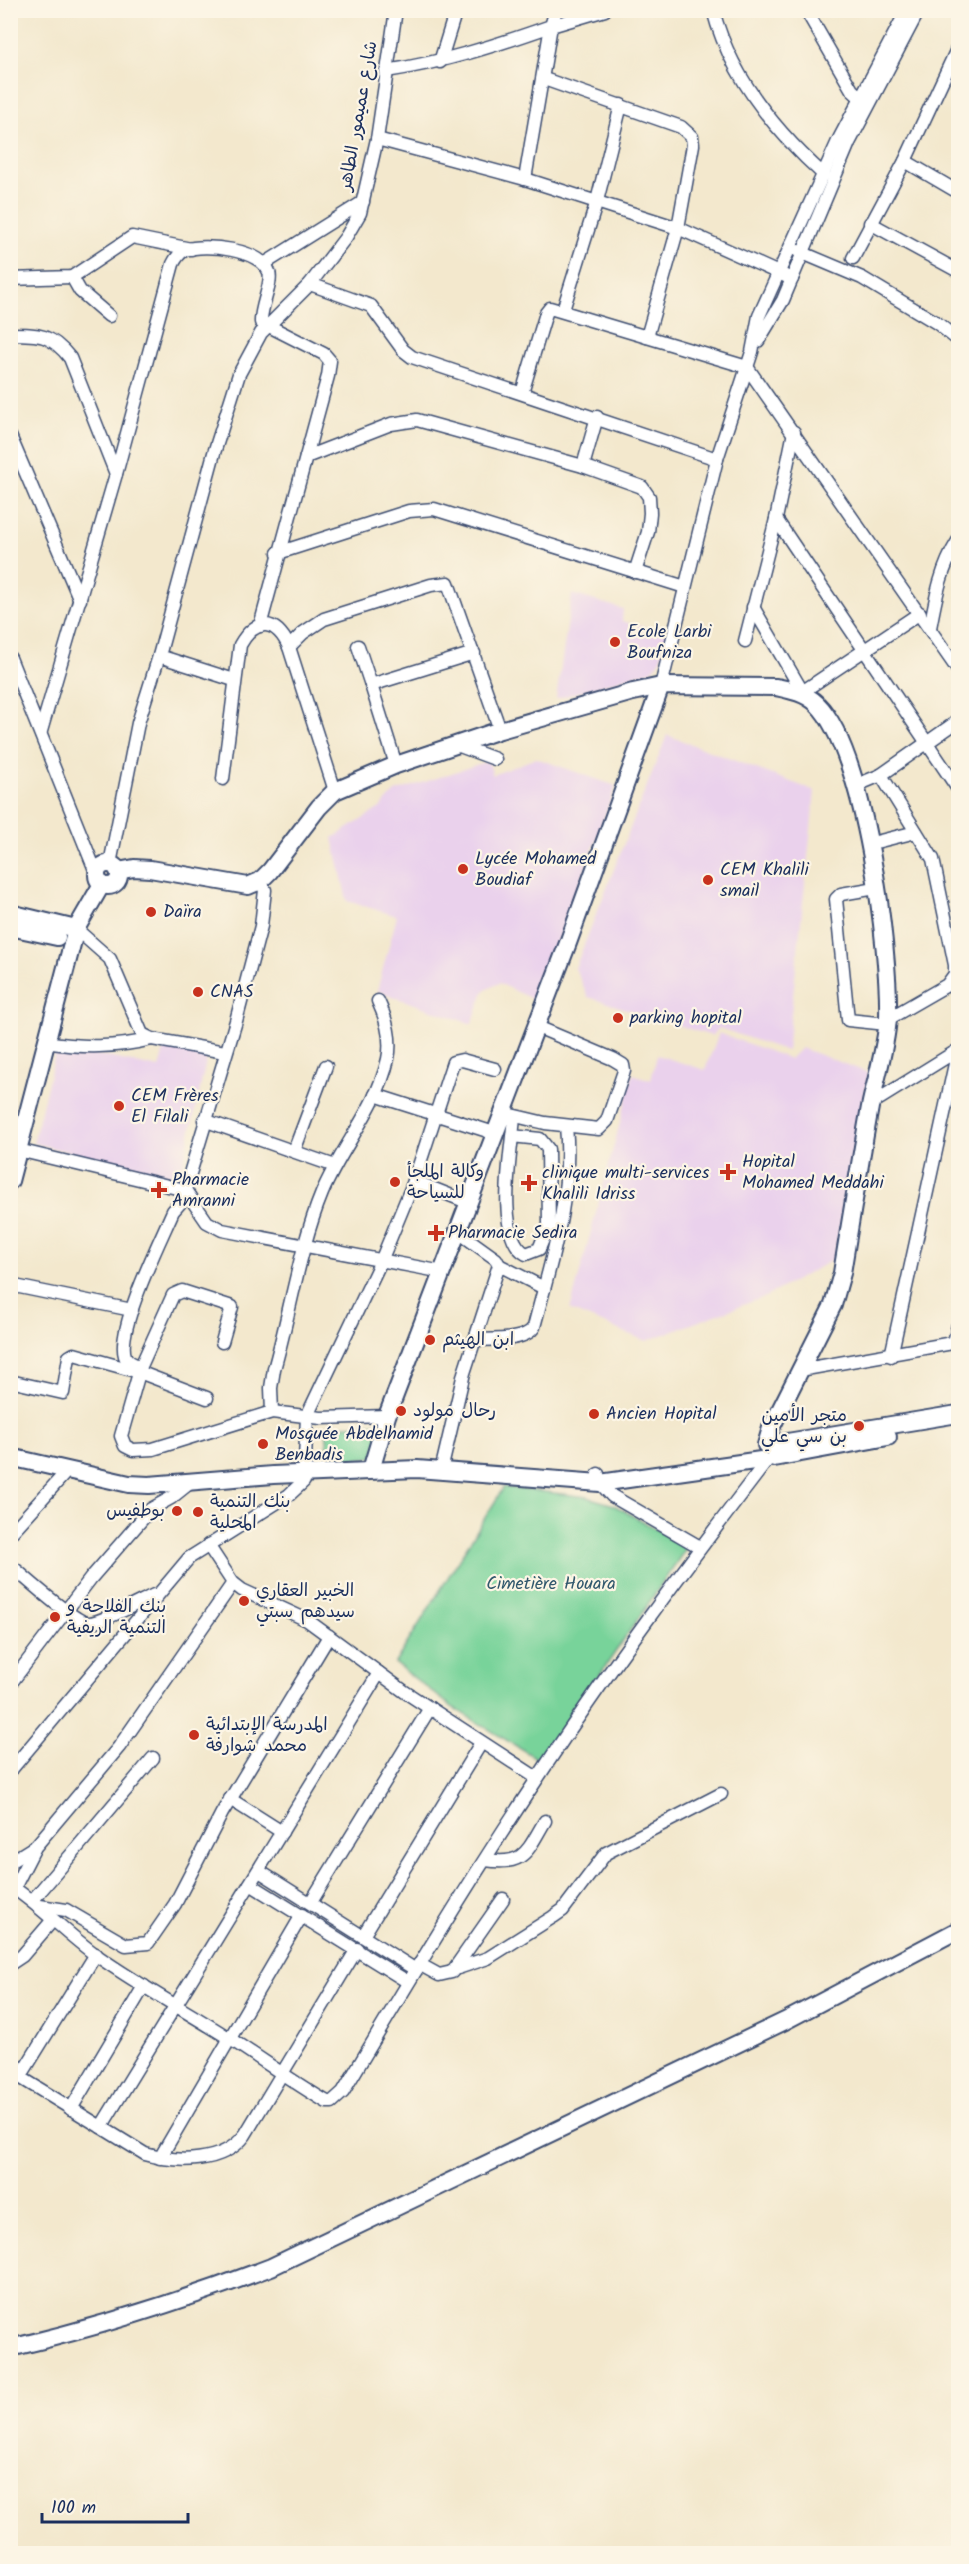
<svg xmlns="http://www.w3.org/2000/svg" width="969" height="2564" font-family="Kalam,'Playpen Sans Arabic',sans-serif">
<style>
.built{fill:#ead1ec}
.green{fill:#78d39a;stroke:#4a817c;stroke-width:1.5}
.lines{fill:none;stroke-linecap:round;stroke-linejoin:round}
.minor-casing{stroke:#3b4b6f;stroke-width:15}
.major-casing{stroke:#3b4b6f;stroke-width:20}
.minor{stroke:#fff;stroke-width:12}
.major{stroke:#fff;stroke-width:16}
.poi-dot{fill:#c8321e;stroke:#fcf5e5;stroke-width:2}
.labels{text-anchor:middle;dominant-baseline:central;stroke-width:4.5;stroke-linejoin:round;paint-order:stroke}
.street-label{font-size:18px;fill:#1b2f5e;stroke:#fcf5e5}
.poi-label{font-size:18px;fill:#1b2f5e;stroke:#fcf5e5;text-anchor:start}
.park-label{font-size:18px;fill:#32586d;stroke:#fcf5e5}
</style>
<rect width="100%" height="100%" fill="#fcf5e5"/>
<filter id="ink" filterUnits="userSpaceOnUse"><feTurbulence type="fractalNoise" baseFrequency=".0167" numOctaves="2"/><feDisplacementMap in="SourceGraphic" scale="12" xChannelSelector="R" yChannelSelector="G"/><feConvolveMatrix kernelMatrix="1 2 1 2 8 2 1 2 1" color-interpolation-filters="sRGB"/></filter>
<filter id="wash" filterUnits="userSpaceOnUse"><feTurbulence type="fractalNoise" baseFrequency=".008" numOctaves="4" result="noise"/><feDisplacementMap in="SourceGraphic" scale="24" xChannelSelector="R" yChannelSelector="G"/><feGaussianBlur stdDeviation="1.35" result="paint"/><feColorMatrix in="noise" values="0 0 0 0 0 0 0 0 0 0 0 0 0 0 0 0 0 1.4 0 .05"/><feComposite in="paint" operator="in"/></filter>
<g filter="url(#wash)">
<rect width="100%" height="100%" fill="#f3e8cd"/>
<!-- built -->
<g class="built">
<polygon points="572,594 623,609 622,621 669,634 659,662 652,670 556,699"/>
<polygon points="667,735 815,791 787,1051 719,1028 712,1036 588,997 575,968"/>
<polygon points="536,758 616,786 536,1001 499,983 484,991 472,1024 377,991 397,916 347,901 333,838 380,808 395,792 488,761 493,775"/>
<polygon points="719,1033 790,1059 801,1048 869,1073 834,1259 767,1296 646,1341 570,1310 633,1074 651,1080 657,1055 705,1070"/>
<polygon points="57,1046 159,1068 165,1046 207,1057 180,1179 33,1143"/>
<polygon points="11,1108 20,1110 11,1147"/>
</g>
<!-- green -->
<g class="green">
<polygon points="383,1422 373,1457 329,1462 326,1427"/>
<polygon points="504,1487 587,1497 614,1505 687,1547 541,1761 452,1707 395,1663"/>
</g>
</g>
<g filter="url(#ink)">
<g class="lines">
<!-- minor casing -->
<g class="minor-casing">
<g id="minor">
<path d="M713,10C730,76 774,130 824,175"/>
<polyline points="806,10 852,90 865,102"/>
<polyline points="440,62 456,10"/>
<path d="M386,71C445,62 494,46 551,26L556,10"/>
<polyline points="544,79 681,127 692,137 693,145 678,228 647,337"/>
<polyline points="377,139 525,179 678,228 792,279"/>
<polyline points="905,161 958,192"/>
<polyline points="525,179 551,26 605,10"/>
<polyline points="870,223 958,271"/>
<polyline points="798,251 862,278 937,323 958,340"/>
<polyline points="853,258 905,161 958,47"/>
<polyline points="264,264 363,202"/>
<polyline points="72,277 80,291 109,316"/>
<polyline points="10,279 72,277 132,237 191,249"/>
<polyline points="310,284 371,306 403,350 412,357 717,459"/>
<polyline points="563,310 597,201 621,105"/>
<path d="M10,334C40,334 51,334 70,358L116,474"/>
<polyline points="758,341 783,300 849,143 919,10"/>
<polyline points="522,393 546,313 550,308 747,367 958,670"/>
<polyline points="10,436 80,600"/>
<polyline points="306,457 391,424 417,420 583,466 642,487 649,497 650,513 648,532 635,572"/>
<polyline points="583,466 597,417"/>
<polyline points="776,519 958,789"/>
<polyline points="278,553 409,511 434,509 685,587"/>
<polyline points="753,607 805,696"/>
<path d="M930,628C936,596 941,568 958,541"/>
<polyline points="745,641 776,519 794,432"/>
<polyline points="358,646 371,685"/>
<polyline points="289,647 303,633 324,619 431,585 448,583 500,730"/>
<polyline points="159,656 234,680"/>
<polyline points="10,658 97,875"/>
<polyline points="661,686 717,459 752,352 759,316 839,139 907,10"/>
<polyline points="802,692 920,613"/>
<path d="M41,731L116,474L173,264C176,258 179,253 185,250C205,243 261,249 269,272C273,283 260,307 261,322L324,354L330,361L328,376L260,626"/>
<polyline points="457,745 495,759"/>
<polyline points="396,765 371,685 474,653"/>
<polyline points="881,775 933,859 955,965 955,974 947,985 888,1019"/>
<path d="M223,779L240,645C256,617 276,619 289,647L335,791"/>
<polyline points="857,785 881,775 958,721"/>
<polyline points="868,844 916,832"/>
<polyline points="110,864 138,723 159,656 214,453 239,374 261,333 310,284 346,237 360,213 377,139 396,10"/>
<polyline points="260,881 265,890 261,926 236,1021 185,1190 207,1222 222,1230 443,1272"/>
<polyline points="876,888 841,894 836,899 848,1020 887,1024"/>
<polyline points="76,929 110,959 142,1034 152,1039 225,1052"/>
<path d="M45,1042C83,1048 115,1048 152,1039"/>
<polyline points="375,1095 494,1133"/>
<polyline points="871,1104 958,1050"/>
<polyline points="507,1114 545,1123 599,1129 607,1121 624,1071 623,1065 613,1059 535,1026"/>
<polyline points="204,1120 335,1166"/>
<path d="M512,1136L540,1139L548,1149L549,1225L539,1249L526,1254C494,1237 512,1148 514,1117"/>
<polyline points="18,1150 185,1190"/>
<polyline points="294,1151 326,1066"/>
<polyline points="414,1181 467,1202"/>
<polyline points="499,1265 544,1288"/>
<polyline points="10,1285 132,1310"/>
<path d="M474,1340C490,1339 525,1342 534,1327C551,1261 573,1195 566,1126"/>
<polyline points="222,1342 232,1307 182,1291 173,1295 141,1366 121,1436 125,1446 133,1450 153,1449 272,1412 321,1418 387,1416"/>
<polyline points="954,1343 958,1325"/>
<polyline points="891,1356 958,1050"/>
<path d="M139,1366C133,1364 127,1362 125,1356C116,1329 161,1239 173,1211L187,1195"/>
<polyline points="800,1370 958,1342"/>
<polyline points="10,1381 63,1393 69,1357 74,1354 139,1372 207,1398"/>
<path d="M272,1412L271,1388L274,1369C290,1313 300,1246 322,1193C341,1147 377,1108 388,1059C392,1040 386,1018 378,1001"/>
<polyline points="441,1471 464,1373 499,1265 496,1259 457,1231"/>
<polyline points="598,1474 600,1483 612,1496 700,1547"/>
<polyline points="10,1534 68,1470"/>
<polyline points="208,1545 233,1583 242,1590 307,1620 405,1692 537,1778"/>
<path d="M10,1565C24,1576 74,1623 89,1623C101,1623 141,1601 154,1595"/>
<polyline points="10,1684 91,1578 151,1509 171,1498 191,1482"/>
<polyline points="10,1771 189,1558 289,1495 304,1481 307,1416 381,1261 414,1181 453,1062 462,1060 495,1069"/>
<polyline points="230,1799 282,1832"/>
<path d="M486,1860C525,1866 527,1851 545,1821"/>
<polyline points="10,1862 34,1847"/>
<polyline points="259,1871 416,1970"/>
<polyline points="250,1884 408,1982"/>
<polyline points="15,1886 35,1847 119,1747 233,1583"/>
<path d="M15,1889C44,1909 67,1934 96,1955C137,1984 181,2008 224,2035C259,2057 291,2081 327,2102H332L343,2092C406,1986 469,1881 537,1779C608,1670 687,1565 766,1462"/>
<polyline points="32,1901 153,1758"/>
<polyline points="311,1902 430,1708"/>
<polyline points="40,1906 66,1910 126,1945 148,1943 175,1904 222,1813 329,1636"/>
<polyline points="363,1936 481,1743"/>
<polyline points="10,1964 22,1956 52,1921"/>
<polyline points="419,1964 439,1975 452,1972 503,1899"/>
<polyline points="458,1968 488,1958 553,1917 563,1910 606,1853 721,1794"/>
<path d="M10,2071L145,2154C177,2163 223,2164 245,2135L357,1949"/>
<polyline points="10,2082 20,2077 96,1954"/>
<polyline points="71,2109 144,1986"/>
<polyline points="101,2127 379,1673"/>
<polyline points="160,2158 302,1915"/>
</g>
</g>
<!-- major casing -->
<g class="major-casing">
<g id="major">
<circle cx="108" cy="875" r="11"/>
<path d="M118,871L134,868L150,869L248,886L260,881L270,871L319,807L335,791L396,765L500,730L633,692L661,686L776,687C790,690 806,693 817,704C865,751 890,951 888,1018C886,1048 876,1078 870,1107C860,1162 851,1218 842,1273L833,1305L771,1428L766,1445"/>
<polyline points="10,913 76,929"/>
<polyline points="10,927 57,937"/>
<polyline points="10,1181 76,929 102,884"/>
<polyline points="769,1445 958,1414"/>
<polyline points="10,1457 129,1484 149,1485 273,1475 417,1469 600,1483 761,1460"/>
<polyline points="774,1458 888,1437"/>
<polyline points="371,1470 387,1416 568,943 661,686"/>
<path d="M10,2348C100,2327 185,2300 271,2267L785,2021L958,1930"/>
</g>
</g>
<!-- minor -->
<use href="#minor" class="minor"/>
<!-- major -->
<use href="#major" class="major"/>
</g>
</g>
<!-- markers -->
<g class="poi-dot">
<circle cx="615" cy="642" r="6"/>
<circle cx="463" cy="869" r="6"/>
<circle cx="708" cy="880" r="6"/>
<circle cx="151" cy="912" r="6"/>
<circle cx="198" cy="992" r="6"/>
<circle cx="618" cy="1018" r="6"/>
<circle cx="119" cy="1106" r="6"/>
<path d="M725 1163h6v6h6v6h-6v6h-6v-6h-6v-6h6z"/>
<circle cx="395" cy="1182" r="6"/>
<path d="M526 1174h6v6h6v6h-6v6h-6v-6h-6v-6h6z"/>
<path d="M156 1181h6v6h6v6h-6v6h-6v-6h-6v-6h6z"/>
<path d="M433 1224h6v6h6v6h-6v6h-6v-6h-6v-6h6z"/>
<circle cx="430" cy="1340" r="6"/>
<circle cx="401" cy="1411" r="6"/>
<circle cx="594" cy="1414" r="6"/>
<circle cx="859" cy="1426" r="6"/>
<circle cx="263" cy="1444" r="6"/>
<circle cx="177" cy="1511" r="6"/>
<circle cx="198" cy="1512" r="6"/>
<circle cx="244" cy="1601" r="6"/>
<circle cx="55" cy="1617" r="6"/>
<circle cx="194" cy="1735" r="6"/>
</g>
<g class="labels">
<!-- street labels -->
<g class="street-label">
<text transform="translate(359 116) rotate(-80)">شارع عميمور الطاهر</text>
</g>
<!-- poi labels -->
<g class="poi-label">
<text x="627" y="632">Ecole Larbi<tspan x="627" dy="21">Boufniza</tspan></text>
<text x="475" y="859">Lycée Mohamed<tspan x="475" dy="21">Boudiaf</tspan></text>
<text x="720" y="870">CEM Khalili<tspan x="720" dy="21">smail</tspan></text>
<text x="163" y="912">Daïra</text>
<text x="210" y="992">CNAS</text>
<text x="630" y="1018">parking hopital</text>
<text x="131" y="1096">CEM Frères<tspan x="131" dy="21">El Filali</tspan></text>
<text x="742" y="1162">Hopital<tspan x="742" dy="21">Mohamed Meddahi</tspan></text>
<text x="407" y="1172">وكالة الملجأ<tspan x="407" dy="21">للسياحة</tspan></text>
<text x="542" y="1173">clinique multi-services<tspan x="542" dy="21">Khalili Idriss</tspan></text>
<text x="172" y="1180">Pharmacie<tspan x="172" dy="21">Amranni</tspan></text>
<text x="448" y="1233">Pharmacie Sedira</text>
<text x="442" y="1340">ابن الهيثم</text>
<text x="413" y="1411">رحال مولود</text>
<text x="606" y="1414">Ancien Hopital</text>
<text x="847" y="1416" text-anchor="end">متجر الأمين<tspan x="847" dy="21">بن سي علي</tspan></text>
<text x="275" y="1434">Mosquée Abdelhamid<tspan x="275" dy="21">Benbadis</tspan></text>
<text x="210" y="1502">بنك التنمية<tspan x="210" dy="21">المحلية</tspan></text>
<text x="165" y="1511" text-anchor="end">بوطفيس</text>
<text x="256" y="1591">الخبير العقاري<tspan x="256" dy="21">سيدهم سبتي</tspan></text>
<text x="67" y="1607">بنك الفلاحة و<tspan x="67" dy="21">التنمية الريفية</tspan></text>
<text x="206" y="1725">المدرسة الإبتدائية<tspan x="206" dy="21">محمد شوارفة</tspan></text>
</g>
<!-- park labels -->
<g class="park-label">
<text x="551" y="1584">Cimetière Houara</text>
</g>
</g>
<!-- margin -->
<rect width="969" height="2564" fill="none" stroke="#fcf5e5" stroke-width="36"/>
<!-- scale -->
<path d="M42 2513v9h146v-9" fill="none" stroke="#1b2f5e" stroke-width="3"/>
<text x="51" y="2513" font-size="18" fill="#1b2f5e" stroke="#fcf5e5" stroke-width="4.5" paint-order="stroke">100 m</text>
</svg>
